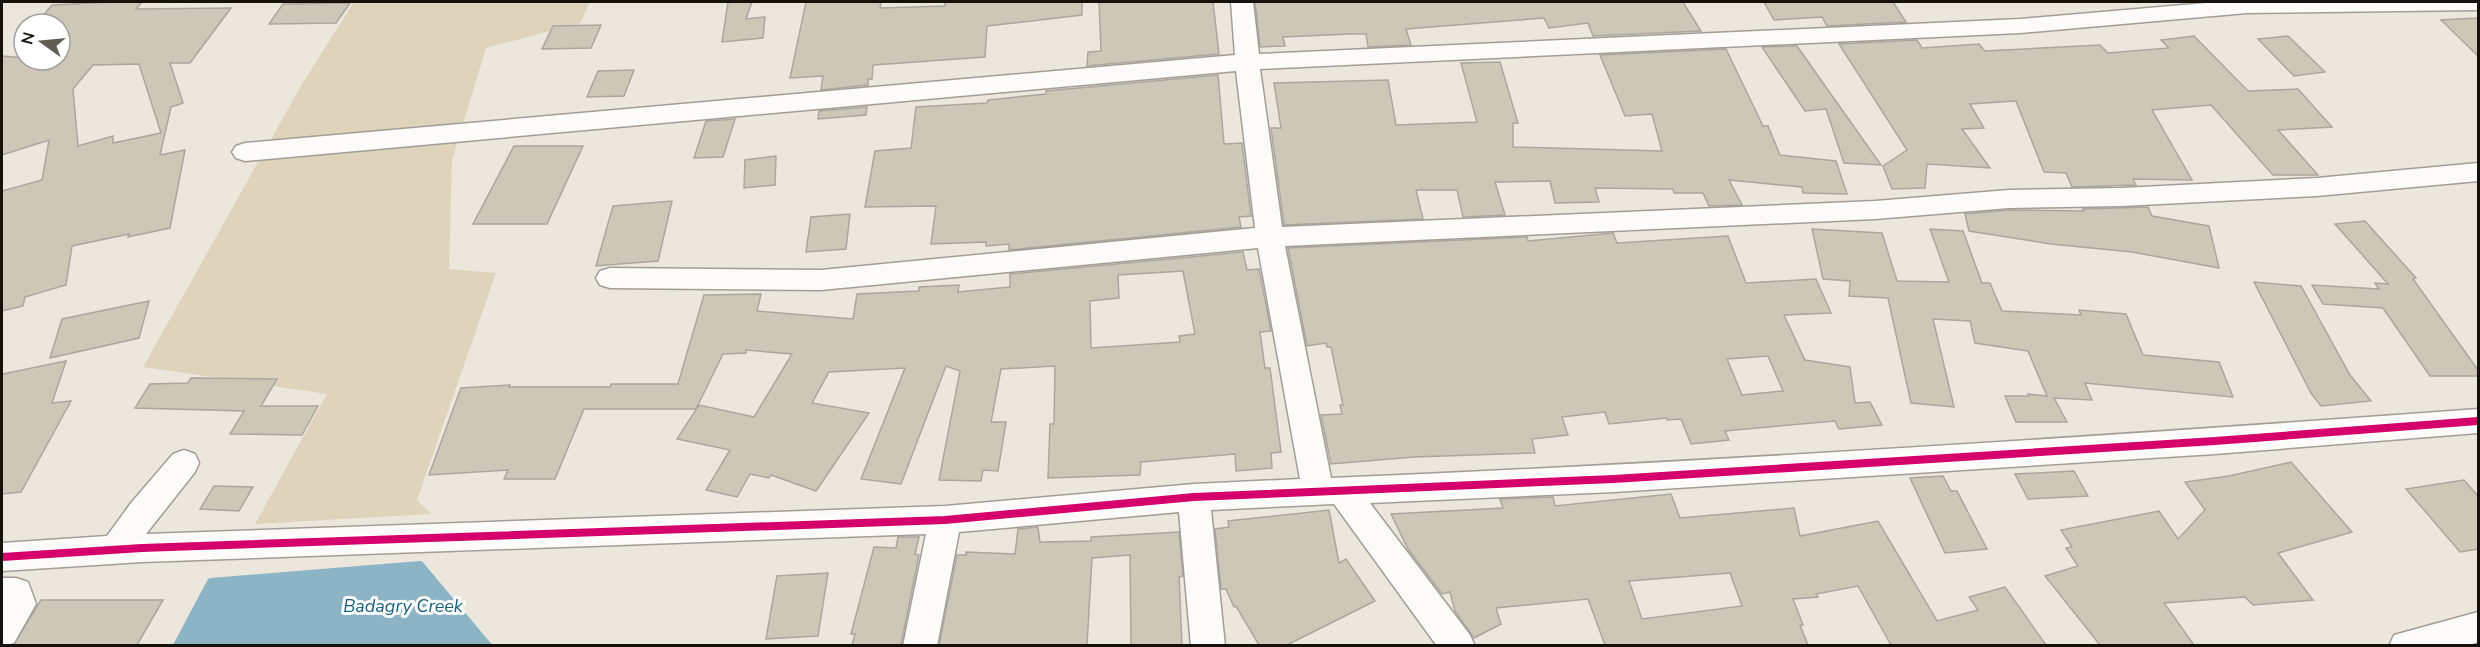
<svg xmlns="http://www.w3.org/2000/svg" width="2480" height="647" font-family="'Nunito Sans',sans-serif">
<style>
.green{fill:#dfd4bb}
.water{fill:#8cb4c4}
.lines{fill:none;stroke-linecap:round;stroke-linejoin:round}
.stream{stroke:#8cb4c4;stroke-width:8}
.building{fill:#cdc7b8;stroke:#aaa79f;stroke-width:1.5;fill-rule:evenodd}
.minor-casing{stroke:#a19e96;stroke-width:3}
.minor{fill:#fcfbfa;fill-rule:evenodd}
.cycleway-casing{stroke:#fff;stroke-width:12}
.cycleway{stroke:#d6006c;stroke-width:8}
.labels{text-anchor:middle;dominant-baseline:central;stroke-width:6;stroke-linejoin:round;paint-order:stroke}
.water-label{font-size:18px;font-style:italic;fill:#135f7b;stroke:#fff}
</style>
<rect width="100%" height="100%" fill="#ebe7dd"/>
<!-- green -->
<polygon class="green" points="354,2 590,2 580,23 486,48 452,160 449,269 496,273 417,500 431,514 255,524 327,394 143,367 302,84"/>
<!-- water -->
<polygon class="water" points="420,565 488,645 177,645 211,582"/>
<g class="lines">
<!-- stream -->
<polyline class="stream" points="177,646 211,582 420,565 488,646"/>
</g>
<!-- building -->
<g class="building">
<path d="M112,2H142L136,9L231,8L190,63H170L183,103L171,107L160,155L185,150L170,228L128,237L129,234L72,246L66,285L25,297L23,306L2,311V191L42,180L49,140L2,155V56L24,58V60L60,61V24H36L52,5ZM139,64L161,133L113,143V136L78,146L73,89L93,65Z"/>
<polygon points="728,2 752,2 746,19 765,17 763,38 722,42"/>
<polygon points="806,2 881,2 880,8 945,6 945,2 1082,2 1082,15 987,26 985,57 873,65 872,79 868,79 868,85 821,90 823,76 790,78"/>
<polygon points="1099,2 1213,2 1219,54 1087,66 1088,52 1101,51"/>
<polygon points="1255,2 1683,2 1701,31 1593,36 1588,23 1549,28 1544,18 1406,29 1411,45 1368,47 1366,34 1350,34 1283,37 1285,46 1260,47"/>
<polygon points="1764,2 1893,2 1906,22 1827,26 1822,17 1774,20"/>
<polygon points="350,3 336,23 269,24 283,4"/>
<polygon points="2478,18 2478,56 2441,20"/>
<polygon points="601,25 591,48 542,49 553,26"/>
<polygon points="2194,36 2248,91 2298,89 2332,127 2278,130 2318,175 2273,175 2211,105 2152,110 2192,180 2133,179 2136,185 2072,187 2066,173 2044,172 2016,101 1970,104 1984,128 1962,129 1990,168 1927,164 1925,188 1892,189 1883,166 1907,150 1839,44 1917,40 1922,48 1979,44 1985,51 2100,45 2108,53 2169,48 2161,40"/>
<polygon points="2288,36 2325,72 2294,76 2258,39"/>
<polygon points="1797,46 1840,107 1881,165 1844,163 1826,109 1805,111 1762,47"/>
<polygon points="1726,49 1763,126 1768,126 1780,155 1836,161 1847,194 1803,193 1802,187 1729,180 1742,205 1709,206 1703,193 1674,193 1673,189 1595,188 1599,202 1555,203 1550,181 1495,182 1505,215 1463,217 1457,190 1416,190 1423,219 1284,225 1271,128 1281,128 1274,83 1388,80 1396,125 1477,122 1461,63 1500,62 1518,123 1513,123 1513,147 1662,151 1652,114 1625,116 1600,55"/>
<polygon points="634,70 624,96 587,97 598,71"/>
<polygon points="1218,75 1224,144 1242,143 1251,216 1239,217 1241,227 1009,250 1009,244 986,246 986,242 931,244 936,206 865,207 875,151 911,148 916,107 987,103 988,100 1046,94 1046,91"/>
<polygon points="867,107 866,115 818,119 819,111"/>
<polygon points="735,119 723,157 694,158 706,121"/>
<polygon points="514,146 583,146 547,224 473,224"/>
<polygon points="776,156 775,185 744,188 745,160"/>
<polygon points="672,201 658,261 596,266 613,206"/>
<polygon points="2148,207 2152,216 2209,226 2219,268 2132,252 2051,244 1969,231 1965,214 2009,210 2084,211 2083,209"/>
<polygon points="850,214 846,249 806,252 811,217"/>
<polygon points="2365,221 2416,278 2413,279 2478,370 2478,376 2430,376 2383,308 2323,304 2312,285 2379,289 2375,283 2388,284 2335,224"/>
<polygon points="1812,229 1882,233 1897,281 1949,282 1930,229 1963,231 1982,283 1990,283 2002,311 2081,315 2079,310 2126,314 2143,355 2219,362 2233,397 2085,383 2092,400 2054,398 2067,422 2016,422 2005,396 2029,396 2028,394 2047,396 2028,351 1975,343 1970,321 1933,319 1954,407 1911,403 1888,298 1849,296 1850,281 1823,279"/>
<path d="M1613,233L1617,243L1728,236L1746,283L1816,279L1831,313L1784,315L1805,360L1850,367L1855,403L1870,402L1882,425L1839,429L1835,421L1757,428L1725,431L1729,440L1691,444L1681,419L1667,420V418L1609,424L1605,412L1562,417L1568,435L1532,439L1535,453L1414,457L1331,464L1321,415L1342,414L1340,405H1343L1331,347H1327L1326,343L1307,346L1288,248L1527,237L1528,241ZM1768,356L1783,391L1742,395L1727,359Z"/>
<path d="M1243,252L1247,270L1259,269L1271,331L1260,332L1265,368H1270L1281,452L1271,453L1272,468L1236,471L1235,454L1141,462L1140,475L1048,478L1050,424H1054L1055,366L1001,369L991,422H1006L998,471L983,470L981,481L939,480L960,371L946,366L901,484L861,479L905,368L829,372L812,403L869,413L816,491L771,475L769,478L750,474L737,497L706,490L730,450L677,439L699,405L754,417L792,354L746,350V353L723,354L696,409H584L555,479H504L508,470L429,475L461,388L510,385L509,387H610L611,384H678L704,295L761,294L757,311L853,319L857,294L919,291V287L959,285L958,292L1010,287V274ZM1183,271L1195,334L1179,336L1180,342L1091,348L1090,301L1119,298L1118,275Z"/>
<polygon points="2254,282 2301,286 2350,375 2371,401 2321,406 2311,393"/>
<polygon points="149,301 139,338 50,358 62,319"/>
<polygon points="66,361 52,403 71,401 21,492 2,494 2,374"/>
<polygon points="191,378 277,379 261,406 318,406 302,435 230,434 244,411 135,408 150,384 188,383"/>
<polygon points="2291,462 2352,532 2278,553 2313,600 2253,605 2245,597 2164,603 2194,645 2100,645 2045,576 2078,566 2066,548 2072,547 2061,530 2159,511 2178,539 2205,510 2185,482 2229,476"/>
<polygon points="2074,471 2088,496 2028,499 2015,474"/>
<polygon points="1943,476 1951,491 1957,491 1987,549 1945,553 1910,478"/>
<polygon points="2464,480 2478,496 2478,549 2460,552 2406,489"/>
<polygon points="214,486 253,487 239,511 200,509"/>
<path d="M1671,494L1680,518L1794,508L1800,536L1878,521L1937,621L1978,610L1969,597L2005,587L2046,645H1891L1858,586L1816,594L1818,597L1793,599L1803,625H1800L1808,645H1605L1588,599L1496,608L1501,624L1474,638L1455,611L1450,592L1442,594L1408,549L1391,514L1503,508L1500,499L1553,497L1555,506ZM1730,573L1742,606L1642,619L1629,581Z"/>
<polygon points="1329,510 1339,563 1346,559 1375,601 1287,645 1259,645 1236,606 1234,607 1226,589 1221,589 1215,529 1229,527 1228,521"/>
<polygon points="1038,527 1040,542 1091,541 1091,537 1179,532 1183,576 1179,577 1182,645 1131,645 1130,555 1092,558 1087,645 939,645 957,555 966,555 966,552 1015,554 1018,529"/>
<polygon points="898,537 919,537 915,554 919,555 901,645 852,645 855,634 851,634 874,547 896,548"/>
<polygon points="828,573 818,636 766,639 777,576"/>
<polygon points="41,600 163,600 137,645 13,645"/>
</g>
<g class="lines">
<!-- minor casing -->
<g class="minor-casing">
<g id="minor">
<path d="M1231,2H1253L1259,54L2020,19L2218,2H2478V10L2247,13L2020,33L1260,69L1282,227L1875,201L2009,190L2122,188L2317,178L2478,163V181L2317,196L2122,206L2009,208L1875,219L1285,246L1331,478C1713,462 2096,437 2478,409V433L2215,454L1614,492L1370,503L1470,635L1475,646H1437L1334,504L1211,510L1225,646H1191L1179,512L959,532L937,646H903L926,534L142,562L2,571V543L107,536L131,503L173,454L184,450L195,454L199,463L195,472L146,534L945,506L1194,484L1300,479L1258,248L821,290L610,288L600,285L596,278L600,271L610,268L821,270L1255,228L1236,71L245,161L236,158L232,152L236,146L245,143L1235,55Z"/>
<polygon points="2,578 16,578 28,582 36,604 14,643 2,646"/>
<polygon points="2478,612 2478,642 2467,646 2389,646 2394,635"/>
</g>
</g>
<!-- minor -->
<use href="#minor" class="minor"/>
<!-- cycleway casing -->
<g class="cycleway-casing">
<polyline id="cycleway" points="2,557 142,548 945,520 1194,497 1614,479 2215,441 2478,421"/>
</g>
<!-- cycleway -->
<use href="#cycleway" class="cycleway"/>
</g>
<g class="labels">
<!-- water labels -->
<g class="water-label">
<text x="403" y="606">Badagry Creek</text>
</g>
</g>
<!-- border -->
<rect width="2480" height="647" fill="none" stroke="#15120c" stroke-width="6"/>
<!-- north arrow -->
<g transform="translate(42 42) rotate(285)"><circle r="28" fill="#ffffff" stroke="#a1a09e" stroke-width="1.5"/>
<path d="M0-4.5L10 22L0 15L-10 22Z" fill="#605d55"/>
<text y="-9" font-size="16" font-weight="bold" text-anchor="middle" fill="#15120c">N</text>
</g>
</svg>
